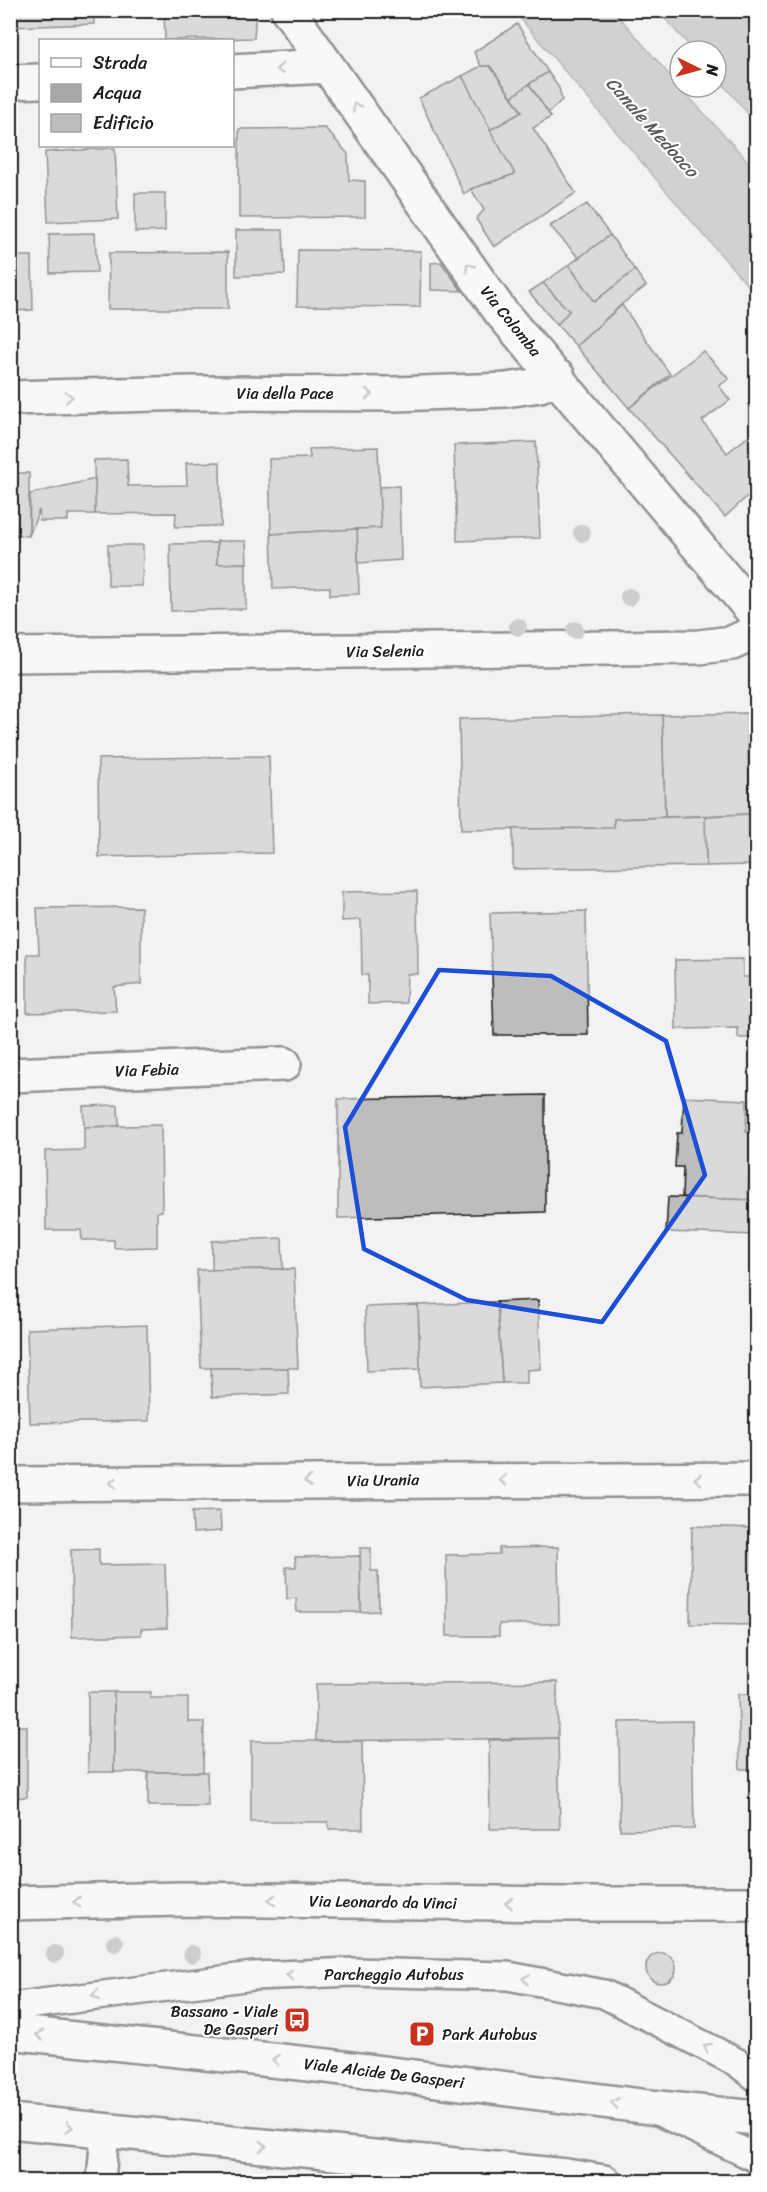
<svg xmlns="http://www.w3.org/2000/svg" width="767" height="2192" font-family="Sriracha,sans-serif">
<style>
.water{fill:#a8a8a8;stroke:#707070;stroke-width:1.5}
.building{fill:#bdbdbd;stroke:#1c1c1c;stroke-width:1.5}
.lines{fill:none;stroke-linecap:round;stroke-linejoin:round}
.lane-casing{stroke:#1c1c1c;stroke-width:32}
.street-casing{stroke:#1c1c1c;stroke-width:38}
.secondary-casing{stroke:#1c1c1c;stroke-width:38}
.lane{stroke:#fff;stroke-width:27}
.street{stroke:#fff;stroke-width:33}
.secondary{stroke:#fff;stroke-width:33}
.tree{fill:#a0a0a0}
.oneway{stroke:#999}
.marked{fill:none;stroke:#1d4ed8;stroke-width:4.5;stroke-linejoin:round}
.labels{text-anchor:middle;dominant-baseline:central;stroke-width:4.5;stroke-linejoin:round;paint-order:stroke}
.street-label{font-size:16px;fill:#1c1c1c;stroke:#fff}
.poi-label{font-size:16px;fill:#1c1c1c;stroke:#fff;text-anchor:end}
.water-label{font-size:18px;font-style:italic;fill:#5b5b5b;stroke:#fff}
</style>
<rect width="100%" height="100%" fill="#f2f2f2"/>
<filter id="ink" filterUnits="userSpaceOnUse"><feTurbulence type="fractalNoise" baseFrequency=".0167" numOctaves="2"/><feDisplacementMap in="SourceGraphic" scale="12" xChannelSelector="R" yChannelSelector="G"/><feConvolveMatrix kernelMatrix="1 2 1 2 8 2 1 2 1" color-interpolation-filters="sRGB"/></filter>
<g filter="url(#ink)">
<!-- water -->
<g class="water">
<polygon points="514,11 614,11 680,87 756,170 756,295 683,211"/>
<polygon points="658,11 756,11 756,123 716,76 716,51 694,51"/>
</g>
<!-- building -->
<g class="building">
<polygon points="10,10 93,10 94,24 10,27"/>
<polygon points="164,10 256,10 254,38 165,40"/>
<polygon points="517,24 548,72 512,97 490,66 481,66 474,52"/>
<polygon points="481,66 490,66 522,112 490,130 462,76"/>
<polygon points="548,72 559,88 562,100 548,113 529,84"/>
<polygon points="462,76 515,174 471,189 464,194 419,98"/>
<polygon points="529,84 551,117 533,128 576,193 494,247 476,219 484,210 471,189 515,174 490,130 522,112 512,97"/>
<polygon points="325,128 348,154 349,180 365,181 365,217 239,218 239,129"/>
<polygon points="115,148 118,219 48,222 45,152"/>
<polygon points="135,193 165,193 165,231 135,232"/>
<polygon points="587,204 610,235 579,258 550,226"/>
<polygon points="236,230 283,230 285,274 236,276"/>
<polygon points="95,233 97,272 50,273 49,234"/>
<polygon points="610,235 635,270 594,302 569,265"/>
<polygon points="298,250 421,251 420,307 297,306"/>
<polygon points="228,252 228,309 108,309 109,253"/>
<polygon points="10,256 32,256 33,310 10,311"/>
<polygon points="441,262 462,291 431,290 431,263"/>
<polygon points="569,265 594,302 635,270 646,286 622,304 576,346 557,325 569,311 543,283"/>
<polygon points="543,283 569,311 557,325 529,292"/>
<polygon points="622,305 670,374 629,408 576,346"/>
<polygon points="703,351 729,379 719,386 730,400 702,421 727,453 750,435 756,442 756,488 725,517 629,408"/>
<polygon points="536,442 540,538 457,541 454,445"/>
<polygon points="378,447 381,528 271,534 269,459 310,458 309,449"/>
<polygon points="127,459 128,486 187,485 186,463 220,462 221,526 175,527 176,513 95,514 94,460"/>
<polygon points="10,473 29,473 29,536 10,535"/>
<polygon points="95,479 95,514 68,514 68,521 40,521 39,510 29,536 30,494"/>
<polygon points="399,486 401,560 358,563 357,529 381,528 379,487"/>
<polygon points="357,529 359,594 330,595 330,587 273,589 271,534"/>
<polygon points="217,541 246,541 247,563 217,564"/>
<polygon points="217,543 217,564 246,563 246,609 171,611 170,544"/>
<polygon points="108,545 143,545 142,586 108,586"/>
<polygon points="747,713 750,814 665,817 662,715"/>
<polygon points="662,715 665,817 614,819 614,828 461,830 459,719"/>
<polygon points="269,756 272,853 99,857 98,759"/>
<polygon points="750,814 751,865 706,866 705,816"/>
<polygon points="705,816 706,866 513,869 513,829 614,828 614,819"/>
<polygon points="417,891 418,974 407,974 406,1003 368,1004 368,975 362,975 361,920 342,921 342,892"/>
<polygon points="141,907 141,984 114,987 116,1011 27,1013 27,954 39,954 37,908"/>
<polygon points="586,911 588,1035 494,1035 490,913"/>
<polygon points="743,959 743,977 756,977 756,1038 738,1038 738,1028 676,1029 675,960"/>
<polygon points="545,1095 545,1212 338,1218 338,1099"/>
<polygon points="684,1097 747,1100 746,1132 755,1133 754,1163 749,1163 748,1200 682,1197 683,1167 675,1167 677,1133 682,1133"/>
<polygon points="118,1105 119,1126 84,1127 83,1106"/>
<polygon points="161,1125 162,1211 157,1212 157,1247 114,1248 114,1240 82,1240 81,1230 46,1230 45,1151 84,1150 84,1127"/>
<polygon points="668,1197 756,1200 756,1235 666,1232"/>
<polygon points="282,1238 283,1269 212,1270 212,1241"/>
<polygon points="294,1269 298,1368 201,1368 197,1270"/>
<polygon points="538,1300 541,1369 527,1370 527,1383 502,1383 497,1302"/>
<polygon points="497,1302 502,1383 420,1387 418,1305"/>
<polygon points="418,1305 420,1369 367,1371 365,1307"/>
<polygon points="147,1325 149,1421 30,1423 27,1329"/>
<polygon points="211,1368 288,1368 289,1394 212,1397"/>
<polygon points="220,1511 221,1531 193,1533 192,1512"/>
<polygon points="692,1526 756,1528 756,1625 690,1624"/>
<polygon points="558,1547 559,1624 499,1624 499,1636 447,1636 446,1555 499,1554 499,1548"/>
<polygon points="360,1548 371,1548 371,1571 378,1571 379,1611 361,1612"/>
<polygon points="99,1549 99,1565 165,1564 167,1628 141,1629 141,1635 72,1637 71,1550"/>
<polygon points="360,1556 361,1612 297,1612 296,1598 287,1599 286,1567 296,1567 295,1557"/>
<polygon points="557,1682 558,1738 316,1741 316,1684"/>
<rect x="88" y="1692" width="26" height="80"/>
<polygon points="114,1692 151,1692 150,1698 188,1698 188,1722 204,1722 203,1772 114,1772"/>
<polygon points="738,1694 756,1694 756,1769 740,1769"/>
<polygon points="692,1721 694,1829 620,1830 619,1722"/>
<polygon points="10,1726 27,1726 27,1797 10,1798"/>
<polygon points="558,1738 560,1829 490,1829 489,1740"/>
<polygon points="251,1741 362,1741 363,1829 329,1829 328,1822 251,1822"/>
<polygon points="148,1772 207,1772 208,1806 148,1806"/>
<circle cx="661" cy="1968" r="15"/>
</g>
<g class="lines">
<!-- lane casing -->
<g class="lane-casing">
<g id="lane">
<polyline points="10,2007 253,1976 354,1972 508,1976 604,1994 736,2062 756,2077"/>
<polyline points="660,2112 756,2158"/>
<polyline points="101,2182 105,2131"/>
</g>
</g>
<!-- street casing -->
<g class="street-casing">
<g id="street">
<polyline points="288,10 500,311 756,615"/>
<polyline points="232,71 327,66"/>
<polyline points="10,82 40,81"/>
<polyline points="10,398 192,393 395,394 506,390 540,385 558,377"/>
<polyline points="10,655 699,647 732,643 756,632"/>
<polyline points="10,1075 284,1064"/>
<polyline points="10,1484 756,1479"/>
<polyline points="10,1903 180,1899 567,1904 756,1904"/>
</g>
</g>
<!-- secondary casing -->
<g class="secondary-casing">
<g id="secondary">
<polyline points="10,2032 327,2066 649,2107 756,2118"/>
<polyline points="10,2121 566,2176 604,2182"/>
</g>
</g>
<!-- lane -->
<use href="#lane" class="lane"/>
<!-- street -->
<use href="#street" class="street"/>
<!-- secondary -->
<use href="#secondary" class="secondary"/>
</g>
<!-- trees -->
<g class="tree">
<circle cx="582" cy="533" r="9"/>
<circle cx="629" cy="597" r="9"/>
<circle cx="518" cy="627" r="9"/>
<circle cx="575" cy="630" r="9"/>
<circle cx="115" cy="1943" r="9"/>
<circle cx="55" cy="1954" r="9"/>
<circle cx="192" cy="1954" r="9"/>
</g>
<!-- one-way arrows -->
<defs><path id="oneway-chevron" d="M-2-3.5L2.5 0L-2 3.5" fill="none" stroke-width="1.6" stroke-linecap="round" stroke-linejoin="round" transform="scale(1.5)"/></defs>
<g class="oneway">
<use href="#oneway-chevron" transform="translate(280 69) rotate(177)"/>
<use href="#oneway-chevron" transform="translate(356 107) rotate(-125)"/>
<use href="#oneway-chevron" transform="translate(469 267) rotate(-125)"/>
<use href="#oneway-chevron" transform="translate(369 394)"/>
<use href="#oneway-chevron" transform="translate(69 397) rotate(-2)"/>
<use href="#oneway-chevron" transform="translate(698 1479) rotate(180)"/>
<use href="#oneway-chevron" transform="translate(503 1480) rotate(180)"/>
<use href="#oneway-chevron" transform="translate(308 1481) rotate(179)"/>
<use href="#oneway-chevron" transform="translate(113 1483) rotate(179)"/>
<use href="#oneway-chevron" transform="translate(272 1900) rotate(-179)"/>
<use href="#oneway-chevron" transform="translate(77 1902) rotate(179)"/>
<use href="#oneway-chevron" transform="translate(509 1903) rotate(-179)"/>
<use href="#oneway-chevron" transform="translate(290 1975) rotate(178)"/>
<use href="#oneway-chevron" transform="translate(526 1979) rotate(-169)"/>
<use href="#oneway-chevron" transform="translate(96 1995) rotate(173)"/>
<use href="#oneway-chevron" transform="translate(40 2035) rotate(-174)"/>
<use href="#oneway-chevron" transform="translate(707 2047) rotate(-153)"/>
<use href="#oneway-chevron" transform="translate(276 2060) rotate(-174)"/>
<use href="#oneway-chevron" transform="translate(615 2103) rotate(-173)"/>
<use href="#oneway-chevron" transform="translate(69 2127) rotate(6)"/>
<use href="#oneway-chevron" transform="translate(263 2146) rotate(5)"/>
</g>
</g>
<!-- marked area -->
<path d="M0 0H767V2192H0ZM439,970L551,976L666,1041L705,1175L602,1322L467,1300L364,1249L345,1127Z" fill="#f2f2f2" fill-opacity=".55" fill-rule="evenodd"/>
<path class="marked" d="M439,970L551,976L666,1041L705,1175L602,1322L467,1300L364,1249L345,1127Z"/>
<!-- icons -->
<defs>
<g id="bus-square" transform="scale(1.35)"><rect x="-9" y="-9" width="18" height="18" rx="4" fill="#c8321e" stroke="#fff"/><path d="M-5-6H5V4H4V6H2V4H-2V6H-4V4H-5ZM-3.5-4V0h7V-4ZM-3.5 1.2v1.5H-2V1.2ZM2 1.2v1.5H3.5V1.2Z" fill="#fff"/></g>
<g id="parking-square" transform="scale(1.35)"><rect x="-9" y="-9" width="18" height="18" rx="4" fill="#c8321e" stroke="#fff"/><path d="M-3.5-5.5H1a3.5 3.5 0 0 1 0 7H-1V5.5H-3.5ZM-1-3.4V-.6H.8a1.4 1.4 0 0 0 0-2.8Z" fill="#fff"/></g>
</defs>
<g fill-rule="evenodd">
<use href="#bus-square" x="297" y="2020"/>
<use href="#parking-square" x="422" y="2034"/>
</g>
<g class="labels">
<!-- street labels -->
<g class="street-label">
<text transform="translate(511 321) rotate(51)">Via Colomba</text>
<text x="285" y="393">Via della Pace</text>
<text transform="translate(385 651) rotate(-1)">Via Selenia</text>
<text transform="translate(147 1070) rotate(-2)">Via Febia</text>
<text transform="translate(383 1480) rotate(-1)">Via Urania</text>
<text transform="translate(383 1902) rotate(1)">Via Leonardo da Vinci</text>
<text x="394" y="1974">Parcheggio Autobus</text>
<text transform="translate(384 2073) rotate(7)">Viale Alcide De Gasperi</text>
</g>
<!-- poi labels -->
<g class="poi-label">
<text x="278" y="2011">Bassano - Viale<tspan x="278" dy="18">De Gasperi</tspan></text>
<text x="442" y="2034" text-anchor="start">Park Autobus</text>
</g>
<!-- water labels -->
<g class="water-label">
<text transform="translate(652 127) rotate(48)">Canale Medoaco</text>
</g>
</g>
<!-- margin -->
<rect width="767" height="2192" fill="none" stroke="#fff" stroke-width="36"/>
<rect x="18" y="18" width="731" height="2156" fill="none" stroke="#1c1c1c" stroke-width="2" filter="url(#ink)"/>
<!-- legend -->
<rect x="39" y="39" width="195" height="108" fill="#ffffff" stroke="#a4a4a4" stroke-width="1.5"/>
<rect x="51" y="58" width="30" height="9" fill="#ffffff" stroke="#a4a4a4" stroke-width="1.5"/>
<text x="93" y="69" font-size="18" fill="#1c1c1c">Strada</text>
<rect x="51" y="84" width="30" height="18" fill="#a8a8a8" stroke="#a4a4a4" stroke-width="1.5"/>
<text x="93" y="99" font-size="18" fill="#1c1c1c">Acqua</text>
<rect x="51" y="114" width="30" height="18" fill="#bdbdbd" stroke="#a4a4a4" stroke-width="1.5"/>
<text x="93" y="129" font-size="18" fill="#1c1c1c">Edificio</text>
<!-- north arrow -->
<g transform="translate(698 69) rotate(95)"><circle r="28" fill="#ffffff" stroke="#a4a4a4" stroke-width="1.5"/>
<path d="M0-4.5L10 22L0 15L-10 22Z" fill="#c8321e"/>
<text y="-9" font-size="16" font-weight="bold" text-anchor="middle" fill="#1c1c1c">N</text>
</g>
</svg>
